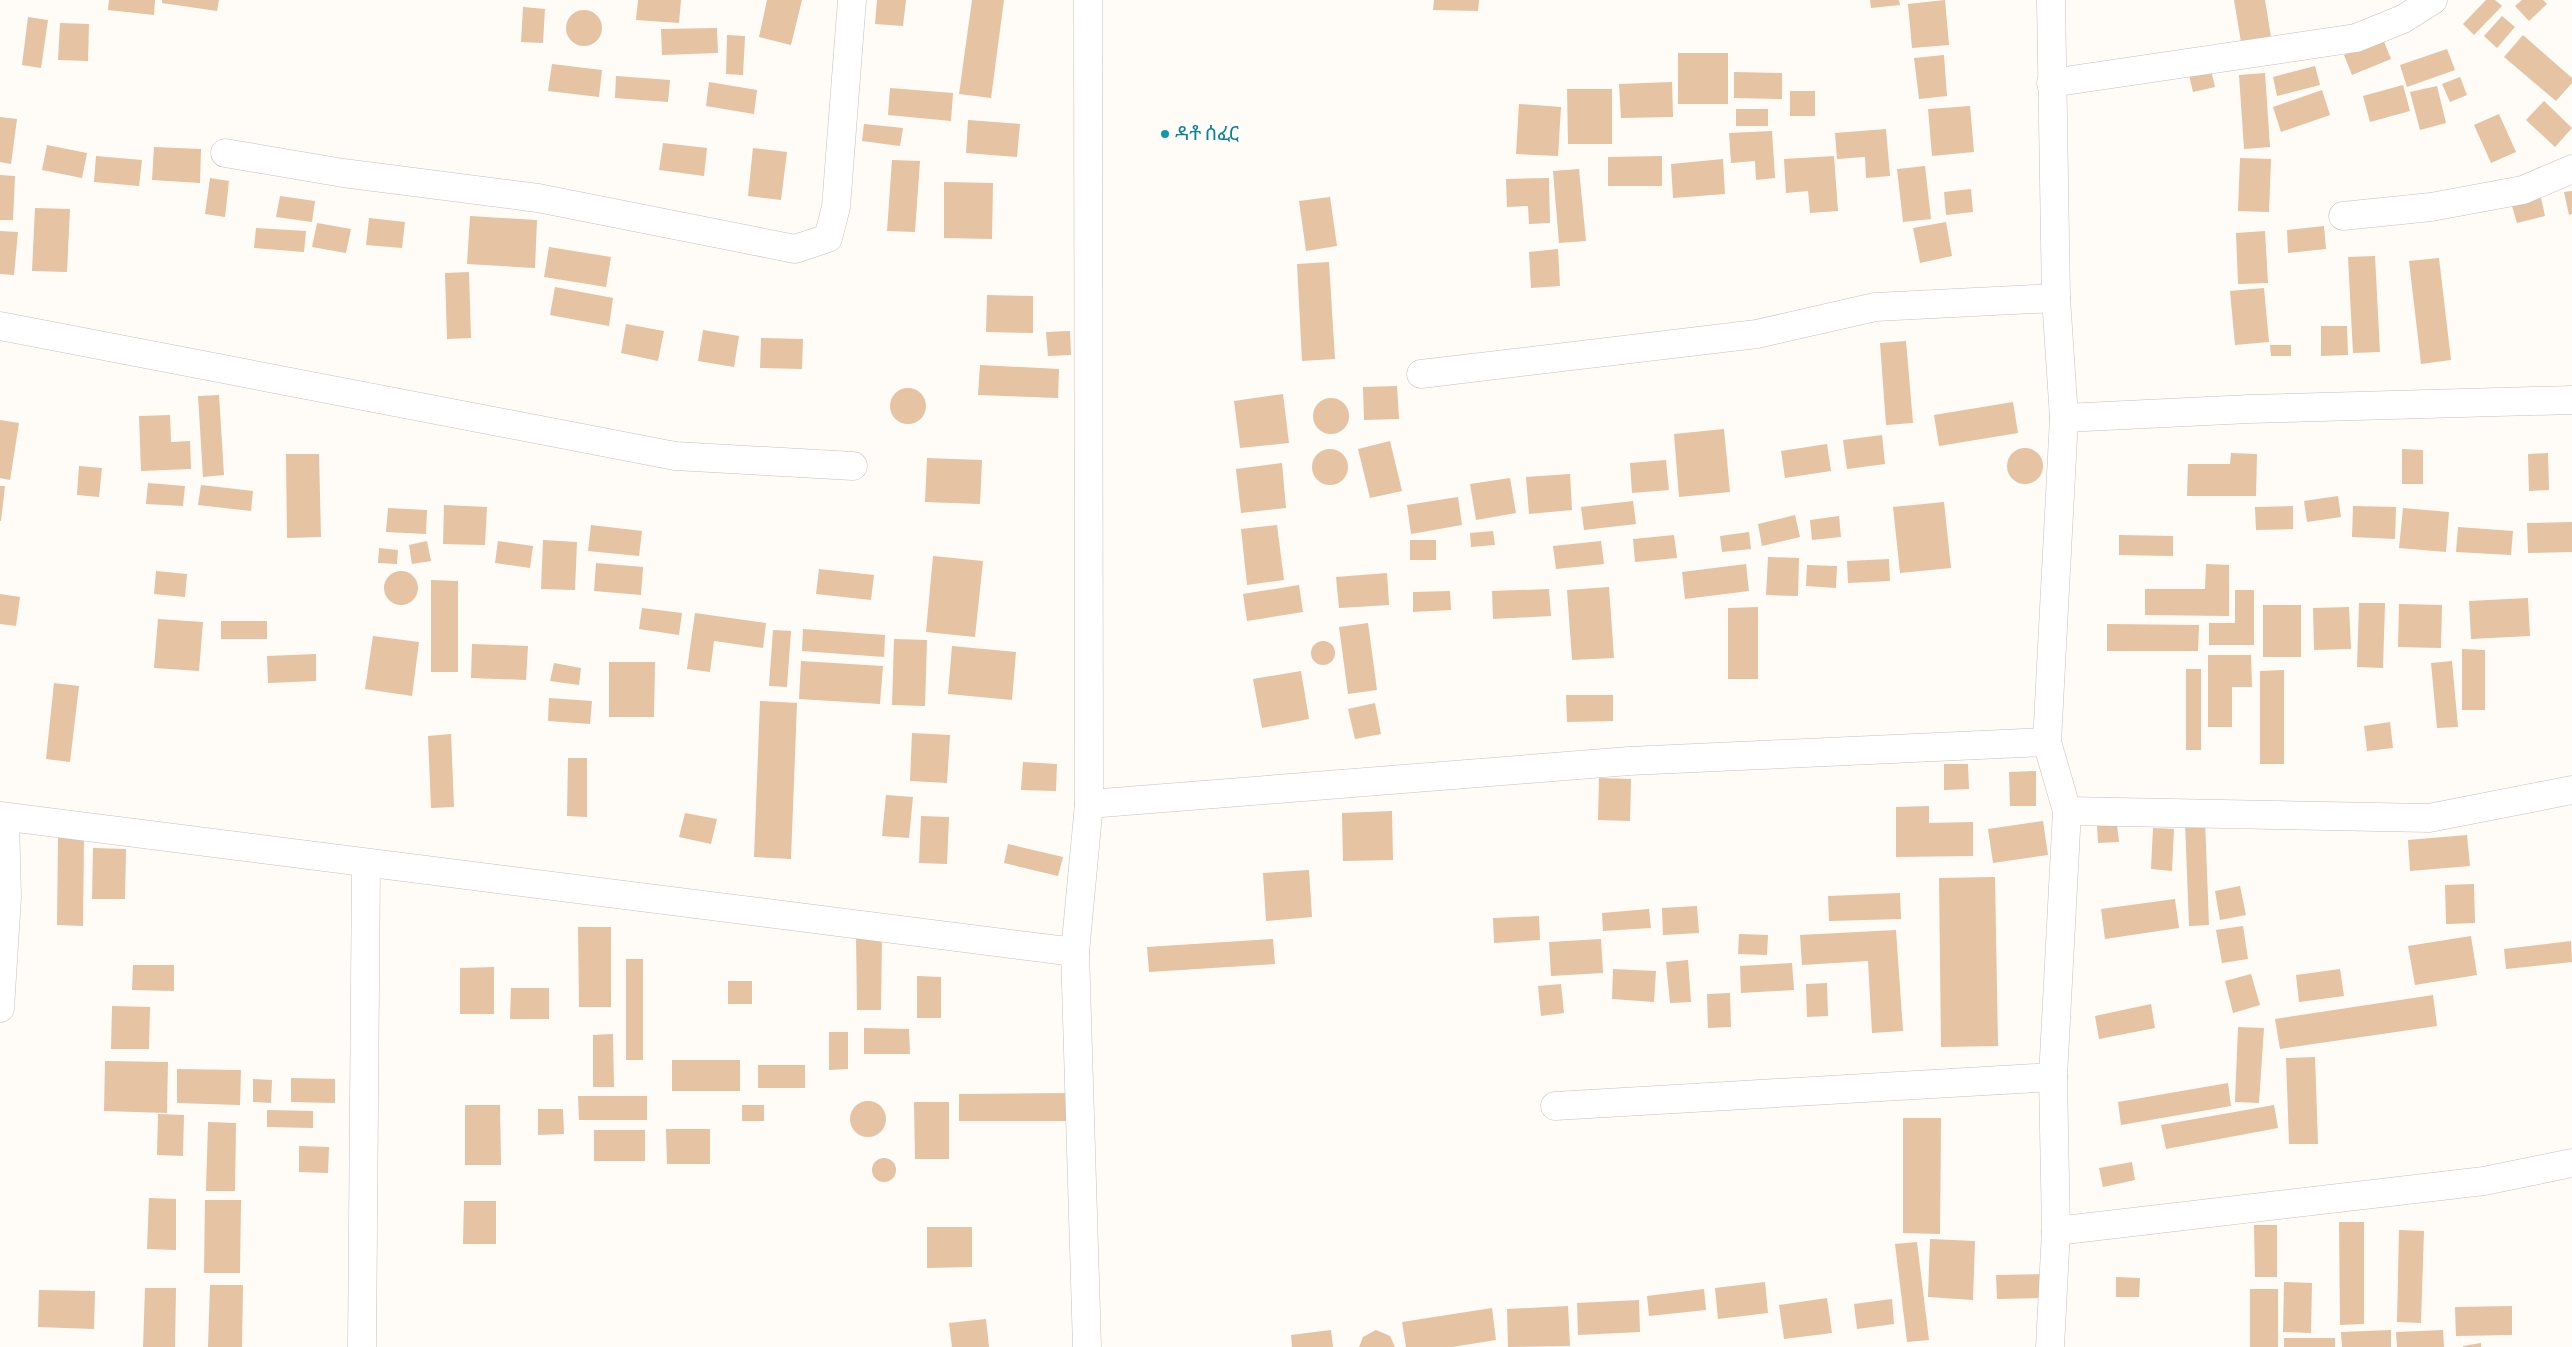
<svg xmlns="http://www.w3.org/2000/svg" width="2572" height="1347" font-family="'Alegreya Sans','Noto Sans Ethiopic',sans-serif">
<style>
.building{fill:#e5c3a3}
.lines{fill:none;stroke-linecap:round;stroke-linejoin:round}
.minor-casing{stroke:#c5c1be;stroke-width:29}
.minor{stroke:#fff;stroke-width:28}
.culture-dot{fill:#0f9aa8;stroke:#fff;stroke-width:2}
.labels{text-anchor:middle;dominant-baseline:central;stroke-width:5;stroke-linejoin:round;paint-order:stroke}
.culture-label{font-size:20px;fill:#0d838f;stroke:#fff;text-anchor:start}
</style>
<rect width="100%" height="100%" fill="#fffbf7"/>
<!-- building -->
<g class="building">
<polygon points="109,0 155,0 154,15 108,10"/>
<polygon points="162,0 219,0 217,11 162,3"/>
<polygon points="638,0 681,0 679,23 636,20"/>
<polygon points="767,0 802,0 791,45 759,37"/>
<polygon points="877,0 906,0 903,26 875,24"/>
<polygon points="972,0 1004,0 991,98 959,94"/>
<polygon points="1434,0 1479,0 1478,11 1433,10"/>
<polygon points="1870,0 1899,0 1900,5 1871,8"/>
<polygon points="1945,0 1949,45 1912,48 1908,4"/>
<polygon points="2234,0 2265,0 2271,37 2241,42"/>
<polygon points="2486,0 2495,0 2502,6 2474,35 2463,24"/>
<polygon points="2522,0 2543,0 2547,4 2529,21 2515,6"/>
<polygon points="523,7 545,9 543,43 521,42"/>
<circle cx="584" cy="28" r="18"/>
<polygon points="2502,16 2515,27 2497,48 2484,36"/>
<polygon points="28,17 48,20 41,68 22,65"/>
<polygon points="60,23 89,24 88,61 58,60"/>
<polygon points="717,28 718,53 662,55 661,29"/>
<polygon points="727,35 745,36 743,75 726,74"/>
<polygon points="2523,35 2572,78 2572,83 2556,101 2504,57"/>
<polygon points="2383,39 2391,59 2352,75 2344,55"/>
<polygon points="2447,49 2455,70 2407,87 2400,65"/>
<rect x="1678" y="53" width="50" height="51"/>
<polygon points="1944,55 1947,96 1919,99 1914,58"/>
<polygon points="552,64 602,70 599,97 548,91"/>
<polygon points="2315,66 2320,85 2277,96 2273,77"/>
<polygon points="2211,70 2215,87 2193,92 2189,75"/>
<polygon points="1734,72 1782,73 1782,99 1734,98"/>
<polygon points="2265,73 2270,147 2244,149 2239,75"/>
<polygon points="616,76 670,80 668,102 615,98"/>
<polygon points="2460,77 2467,95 2450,102 2442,84"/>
<polygon points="709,82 757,90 754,114 706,106"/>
<polygon points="1672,82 1673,117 1621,118 1619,84"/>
<polygon points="2403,85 2410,111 2370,122 2363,96"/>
<polygon points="2437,86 2446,123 2420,130 2410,92"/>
<polygon points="890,88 953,93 951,121 888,115"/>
<polygon points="1567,89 1612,89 1612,144 1568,144"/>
<polygon points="2322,90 2330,115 2281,132 2273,107"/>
<rect x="1790" y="91" width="25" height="25"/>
<polygon points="2544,101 2572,128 2555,147 2526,120"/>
<polygon points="1519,104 1561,107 1558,156 1516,154"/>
<polygon points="1970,106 1974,152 1932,156 1928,109"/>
<rect x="1736" y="109" width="32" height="17"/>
<polygon points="2499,114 2516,152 2491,163 2474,125"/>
<polygon points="0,117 17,119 11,164 0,162"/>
<polygon points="968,120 1020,124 1017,157 966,153"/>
<polygon points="864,124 903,128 900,146 862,141"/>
<polygon points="1886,129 1890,176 1866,178 1865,157 1837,159 1835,133"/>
<polygon points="1772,131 1775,178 1756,180 1755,161 1731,163 1729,133"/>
<polygon points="663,143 707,148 704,176 659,170"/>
<polygon points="47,145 87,153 82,178 42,170"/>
<polygon points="154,147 201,149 200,183 152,180"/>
<polygon points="753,148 787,152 781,200 748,196"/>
<polygon points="96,156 142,160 139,186 94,182"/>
<polygon points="1662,156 1662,186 1608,186 1608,157"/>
<polygon points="1834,156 1838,211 1810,213 1808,191 1786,193 1784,159"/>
<polygon points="2240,158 2271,159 2269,212 2238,211"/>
<polygon points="1723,159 1725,194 1673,198 1671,164"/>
<polygon points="892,160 920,161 915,232 887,231"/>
<polygon points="1925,166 1931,219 1903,222 1897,169"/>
<polygon points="1579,169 1586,241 1559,243 1553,171"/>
<polygon points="0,175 15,176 13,220 0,220"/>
<polygon points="210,178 229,181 225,217 205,214"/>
<polygon points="1549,178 1550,223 1529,224 1528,206 1507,207 1506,179"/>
<polygon points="944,182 993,183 992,239 944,238"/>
<polygon points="1971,189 1973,212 1946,215 1944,192"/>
<polygon points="2572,191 2572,214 2569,215 2564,192"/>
<polygon points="280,196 315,201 312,222 276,217"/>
<polygon points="1330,197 1337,246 1306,251 1299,201"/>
<polygon points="2541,198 2545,216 2517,223 2512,206"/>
<polygon points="35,208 70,209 67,272 32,271"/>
<polygon points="470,216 537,220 535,268 467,264"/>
<polygon points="369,218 405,222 402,248 366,245"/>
<polygon points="1946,222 1952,256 1920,263 1913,228"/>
<polygon points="317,223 351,229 346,253 312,247"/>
<polygon points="2324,226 2326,249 2288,253 2287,230"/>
<polygon points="256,228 306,231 304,252 254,248"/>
<polygon points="0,231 18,232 14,275 0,274"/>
<polygon points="2265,231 2268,283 2238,284 2236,233"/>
<polygon points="549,247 611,257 606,287 544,277"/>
<polygon points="1558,249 1560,286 1531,288 1529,252"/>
<polygon points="2375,256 2380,352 2353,353 2348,257"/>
<polygon points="2439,258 2451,360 2421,364 2409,261"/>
<polygon points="1329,262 1335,359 1302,361 1297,264"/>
<polygon points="469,272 471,338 447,339 445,273"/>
<polygon points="555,287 613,298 609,326 550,315"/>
<polygon points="2264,288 2269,342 2235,345 2230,291"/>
<polygon points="987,295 1033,296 1033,333 986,332"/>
<polygon points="626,324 664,331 658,361 621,353"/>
<polygon points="2321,326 2347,326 2348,355 2321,356"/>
<polygon points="703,330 739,336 734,367 698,361"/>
<polygon points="1070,331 1071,355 1048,356 1046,332"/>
<polygon points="761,338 803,339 802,369 760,368"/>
<polygon points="1906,341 1913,423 1886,425 1880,343"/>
<polygon points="2270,345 2291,345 2291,356 2271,356"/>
<polygon points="980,365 1059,369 1058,398 978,395"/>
<polygon points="1397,386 1399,419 1364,420 1363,387"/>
<circle cx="908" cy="406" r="18"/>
<polygon points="1283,394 1289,443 1240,448 1234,401"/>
<polygon points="219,395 224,475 203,477 198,396"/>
<circle cx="1331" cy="416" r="18"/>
<polygon points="2013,402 2018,433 1939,446 1934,415"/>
<polygon points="170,415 171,442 190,441 191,469 141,471 139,416"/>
<polygon points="0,420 19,423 10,480 0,478"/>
<polygon points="1724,429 1730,492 1679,497 1674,434"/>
<polygon points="1882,435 1885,464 1847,469 1843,440"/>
<polygon points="1390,441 1402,491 1370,498 1358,449"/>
<polygon points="1827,444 1831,471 1785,478 1781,451"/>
<circle cx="2025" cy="466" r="18"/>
<circle cx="1330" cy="467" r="18"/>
<polygon points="2402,449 2423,450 2423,484 2402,484"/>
<polygon points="2231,453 2257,454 2256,496 2187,496 2188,464 2230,464"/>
<polygon points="2548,453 2549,490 2529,491 2528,454"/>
<polygon points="286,454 319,454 321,537 287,538"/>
<polygon points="927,458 982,460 980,504 925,502"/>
<polygon points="1666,460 1669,490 1632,493 1630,463"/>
<polygon points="1282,463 1286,508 1241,513 1236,469"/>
<polygon points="79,466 102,468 99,497 77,495"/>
<polygon points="1570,474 1572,510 1529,514 1526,477"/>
<polygon points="1510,478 1516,513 1476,520 1470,484"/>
<polygon points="148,483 185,486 183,506 146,504"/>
<polygon points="201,485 253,491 251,511 198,505"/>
<polygon points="0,486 5,486 1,521 0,521"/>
<polygon points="2338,496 2341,517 2307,522 2304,501"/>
<polygon points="1458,497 1462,525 1411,534 1407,505"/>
<polygon points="1633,501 1636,524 1584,530 1581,507"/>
<polygon points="1944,502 1951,568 1900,573 1893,507"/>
<polygon points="444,505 487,507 485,545 443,544"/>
<polygon points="2293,506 2293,529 2256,530 2255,507"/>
<polygon points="2353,506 2396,507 2395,539 2352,537"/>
<polygon points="388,508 427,510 426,534 386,532"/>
<polygon points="2403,508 2449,512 2446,552 2399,548"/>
<polygon points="1795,515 1800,537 1762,546 1758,524"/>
<polygon points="1839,516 1841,537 1812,540 1810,520"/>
<polygon points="2572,522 2572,552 2528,553 2527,523"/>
<polygon points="591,525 642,531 639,556 588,551"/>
<polygon points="1277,525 1284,580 1247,585 1241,529"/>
<polygon points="2458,527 2513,531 2511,555 2456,552"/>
<polygon points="1493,531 1495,545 1471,547 1470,533"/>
<polygon points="1749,532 1751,549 1722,552 1720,536"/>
<polygon points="1674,535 1677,558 1635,562 1633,539"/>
<polygon points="2119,535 2173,536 2173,556 2119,555"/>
<polygon points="543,540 577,542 575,590 541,589"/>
<rect x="1410" y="540" width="26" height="20"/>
<polygon points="427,541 431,561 412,564 409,545"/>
<polygon points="498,541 533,546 530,568 495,563"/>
<polygon points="1601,541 1604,564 1556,569 1553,546"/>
<polygon points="379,548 398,550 397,564 378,563"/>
<polygon points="933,556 983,561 975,637 926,632"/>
<polygon points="1768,557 1799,558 1798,596 1766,595"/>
<polygon points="1889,559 1890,581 1848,583 1847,561"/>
<polygon points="596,563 643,567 641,595 594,591"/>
<polygon points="1746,564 1749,591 1685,599 1682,572"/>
<polygon points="2206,564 2229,565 2229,616 2145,615 2145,589 2205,589"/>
<polygon points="1807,565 1837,566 1836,588 1806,586"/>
<polygon points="819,569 874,575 871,600 816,594"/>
<circle cx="401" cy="588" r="17"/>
<polygon points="156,571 187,574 185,597 154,594"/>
<polygon points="1387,573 1389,605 1339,608 1336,577"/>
<polygon points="431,580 458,581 458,672 431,672"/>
<polygon points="1299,585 1303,612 1247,621 1243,594"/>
<polygon points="1609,587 1614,658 1572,660 1567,590"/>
<polygon points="1549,589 1551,616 1493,619 1492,591"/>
<polygon points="2235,590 2254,590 2254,645 2209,645 2209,623 2235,623"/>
<polygon points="1450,591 1451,610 1413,612 1413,592"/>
<polygon points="0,594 20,597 16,626 0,624"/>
<polygon points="2528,598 2530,636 2471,639 2469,601"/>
<polygon points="2359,603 2385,603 2383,668 2357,667"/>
<polygon points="2399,604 2442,605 2441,648 2398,647"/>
<rect x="2263" y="605" width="38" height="52"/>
<polygon points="1758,607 1758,679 1728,679 1728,608"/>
<polygon points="2349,607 2351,649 2314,650 2313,608"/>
<polygon points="642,608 682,613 679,635 639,629"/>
<polygon points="695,613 766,623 763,648 714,641 710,672 687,669"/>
<polygon points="158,619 203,622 199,671 154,668"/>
<rect x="221" y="621" width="46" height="18"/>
<polygon points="1368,623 1377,690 1348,694 1339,627"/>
<polygon points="2107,624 2199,625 2198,651 2107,651"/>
<polygon points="803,629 885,635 884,657 802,651"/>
<polygon points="773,630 791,631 787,687 769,686"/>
<polygon points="373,636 419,642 412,696 365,689"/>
<polygon points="894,639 927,640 925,706 892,705"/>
<circle cx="1323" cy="653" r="12"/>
<polygon points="472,644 528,646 526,680 471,678"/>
<polygon points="952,646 1016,652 1012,700 948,694"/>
<polygon points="2462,649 2485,650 2485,710 2462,710"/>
<polygon points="316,654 316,681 268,683 267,656"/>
<polygon points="2208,655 2251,655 2252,687 2232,687 2232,727 2208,727"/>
<polygon points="801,661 883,666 880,704 799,699"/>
<polygon points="2452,661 2458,727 2437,728 2431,663"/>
<polygon points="609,662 655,662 654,717 609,717"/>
<polygon points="554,663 581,668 579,685 550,681"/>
<rect x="2186" y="669" width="15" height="81"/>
<polygon points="2284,670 2284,764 2260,764 2260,671"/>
<polygon points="1301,671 1309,719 1262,728 1253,679"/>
<polygon points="54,683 79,686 70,762 46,759"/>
<polygon points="1566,695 1613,695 1613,721 1567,722"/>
<polygon points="549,698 592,701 590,724 548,721"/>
<polygon points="760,701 797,703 791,859 754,857"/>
<polygon points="1375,703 1381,734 1355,739 1348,709"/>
<polygon points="2390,722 2393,748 2367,751 2364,726"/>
<polygon points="912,733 950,735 947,783 910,781"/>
<polygon points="451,734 454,807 431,808 428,736"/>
<polygon points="568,758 587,758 587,817 567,816"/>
<polygon points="1023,762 1057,764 1056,791 1021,790"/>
<polygon points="1944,764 1968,764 1969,789 1944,790"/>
<polygon points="2036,771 2036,806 2010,806 2009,772"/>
<polygon points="1599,778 1631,779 1630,821 1598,820"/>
<polygon points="886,795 913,797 909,838 882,836"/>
<polygon points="1929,806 1929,823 1973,822 1973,856 1896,857 1896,807"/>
<polygon points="1392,811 1393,860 1343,861 1342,813"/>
<polygon points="685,813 717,819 711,844 679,837"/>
<polygon points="921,816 949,817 947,864 919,863"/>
<polygon points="2205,820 2209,925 2189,926 2185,822"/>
<polygon points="2043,821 2048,855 1993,863 1988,829"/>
<polygon points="2117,824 2119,842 2098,843 2097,826"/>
<polygon points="2153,828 2174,829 2172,871 2151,869"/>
<polygon points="2467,835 2470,866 2410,871 2408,840"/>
<polygon points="58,836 84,837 83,926 57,925"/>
<polygon points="1008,844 1063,857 1058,876 1004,863"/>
<polygon points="93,848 126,849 125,899 92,899"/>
<polygon points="1309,870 1312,917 1266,921 1263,873"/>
<polygon points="1995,877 1998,1046 1941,1047 1939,878"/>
<polygon points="2474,884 2475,923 2446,924 2445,885"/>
<polygon points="2240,886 2246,915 2220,920 2215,891"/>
<polygon points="1900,893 1901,919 1829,921 1828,896"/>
<polygon points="2175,899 2179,928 2105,939 2101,909"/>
<polygon points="1697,906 1699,933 1663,935 1662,908"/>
<polygon points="1649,909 1651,928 1603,931 1602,913"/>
<polygon points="1539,916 1540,940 1494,943 1493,918"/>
<polygon points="2243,926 2248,959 2222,963 2216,930"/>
<polygon points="578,927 611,927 611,1007 579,1007"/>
<polygon points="1896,930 1903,1031 1872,1033 1868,961 1802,965 1800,935"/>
<polygon points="856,934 882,934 881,1010 857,1010"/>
<polygon points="1739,934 1768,935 1767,955 1738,954"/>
<polygon points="2471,936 2477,975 2415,985 2408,946"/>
<polygon points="1273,939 1275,964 1149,972 1147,947"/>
<polygon points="1601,939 1603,973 1551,976 1549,942"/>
<polygon points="2571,941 2572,962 2506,969 2504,949"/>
<rect x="626" y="959" width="17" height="101"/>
<polygon points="1688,960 1691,1002 1670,1003 1666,962"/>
<polygon points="1792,963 1794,990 1741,993 1740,966"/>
<polygon points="133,965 174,965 174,991 132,990"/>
<polygon points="494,967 494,1014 460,1014 460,968"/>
<polygon points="1613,969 1656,971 1654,1002 1612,999"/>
<polygon points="2340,969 2344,996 2299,1002 2296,975"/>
<polygon points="2251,974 2260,1005 2233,1013 2225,981"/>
<polygon points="917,976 941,977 941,1018 917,1018"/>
<rect x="728" y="981" width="24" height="23"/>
<polygon points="1827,983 1828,1016 1807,1017 1806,984"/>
<polygon points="1561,984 1564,1013 1541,1016 1538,986"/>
<polygon points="511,988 549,988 549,1019 510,1019"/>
<polygon points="1730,993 1731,1027 1708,1028 1707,994"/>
<polygon points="2433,995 2437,1026 2280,1049 2275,1019"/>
<polygon points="2151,1004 2155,1028 2099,1039 2095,1016"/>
<polygon points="112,1006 150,1007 149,1049 111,1049"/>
<polygon points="2238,1027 2264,1028 2259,1103 2235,1102"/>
<polygon points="864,1028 909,1029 910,1054 864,1054"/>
<polygon points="829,1032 848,1032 848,1069 829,1070"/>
<polygon points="613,1034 614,1087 593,1087 593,1035"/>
<polygon points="2315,1057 2318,1144 2289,1144 2286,1058"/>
<rect x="672" y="1060" width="68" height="31"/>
<polygon points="105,1061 168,1062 167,1113 104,1111"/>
<rect x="758" y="1065" width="47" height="23"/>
<polygon points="177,1069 241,1070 240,1105 177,1103"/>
<polygon points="291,1078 335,1079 335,1103 291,1102"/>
<polygon points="253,1079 272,1080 271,1103 253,1102"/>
<polygon points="2228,1083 2231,1106 2121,1125 2118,1102"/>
<polygon points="1070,1093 1071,1121 959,1121 959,1094"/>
<polygon points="578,1096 647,1096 647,1120 579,1120"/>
<circle cx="868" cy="1119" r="18"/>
<polygon points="914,1102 949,1102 949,1159 915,1159"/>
<polygon points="465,1105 500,1105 501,1165 465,1165"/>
<rect x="742" y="1105" width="22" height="16"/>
<polygon points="2274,1105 2278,1128 2166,1149 2161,1125"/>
<polygon points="538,1109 563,1109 564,1134 538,1135"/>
<polygon points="267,1110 313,1111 313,1128 267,1127"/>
<polygon points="158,1114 184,1115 183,1156 157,1155"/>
<polygon points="1903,1118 1941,1118 1940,1234 1903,1233"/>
<polygon points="208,1122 236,1123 235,1191 206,1191"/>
<polygon points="666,1129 710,1129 710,1164 667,1164"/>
<rect x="594" y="1130" width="51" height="31"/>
<polygon points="299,1146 329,1147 328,1173 299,1172"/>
<circle cx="884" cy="1170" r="12"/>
<polygon points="2132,1162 2135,1180 2103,1187 2099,1168"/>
<polygon points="149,1198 176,1199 176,1250 147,1249"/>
<polygon points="205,1200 241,1200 240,1273 204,1273"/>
<polygon points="464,1201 496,1201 496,1244 463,1244"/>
<polygon points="2339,1222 2364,1222 2364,1324 2340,1325"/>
<polygon points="2254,1225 2277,1225 2277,1277 2255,1277"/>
<polygon points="927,1227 972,1227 972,1267 927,1268"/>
<polygon points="2399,1230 2424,1231 2421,1323 2397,1322"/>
<polygon points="1930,1239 1975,1241 1973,1300 1928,1297"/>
<polygon points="1917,1242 1929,1340 1907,1342 1895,1244"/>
<polygon points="2049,1274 2049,1298 1997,1299 1996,1275"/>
<polygon points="2116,1277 2140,1278 2139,1297 2116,1297"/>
<polygon points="1765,1282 1768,1313 1718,1319 1715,1288"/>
<polygon points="2284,1282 2312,1283 2311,1333 2283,1332"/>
<polygon points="210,1285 243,1285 242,1347 208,1347"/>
<polygon points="145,1288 176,1288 175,1347 143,1347"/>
<polygon points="1704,1289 1706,1310 1649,1316 1647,1296"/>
<rect x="2250" y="1289" width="28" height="58"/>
<polygon points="39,1290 95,1291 94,1329 38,1327"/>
<polygon points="1827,1298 1832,1333 1784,1339 1779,1305"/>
<polygon points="1892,1299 1894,1324 1857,1329 1854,1304"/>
<polygon points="1639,1300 1640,1332 1578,1335 1577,1303"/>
<polygon points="1568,1306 1570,1346 1508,1347 1507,1309"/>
<polygon points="2512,1306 2512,1335 2456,1336 2455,1307"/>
<polygon points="1492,1308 1496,1340 1452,1347 1406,1347 1402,1322"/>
<polygon points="986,1319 989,1347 952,1347 949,1323"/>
<polygon points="1331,1330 1333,1347 1292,1347 1291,1335"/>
<polygon points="1376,1330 1390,1336 1395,1347 1359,1347 1363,1337"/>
<polygon points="2391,1330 2391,1347 2342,1347 2341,1332"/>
<polygon points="2443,1330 2444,1347 2397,1347 2396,1332"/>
<rect x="2284" y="1338" width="51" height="9"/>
<polygon points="2481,1343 2481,1347 2463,1347 2463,1346"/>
</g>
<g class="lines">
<!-- minor casing -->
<g class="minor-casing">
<g id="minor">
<polyline points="2051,83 2356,38 2403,19 2433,0"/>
<polyline points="225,153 343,173 538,198 795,249 828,238 836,207 852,0"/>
<polyline points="2343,216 2431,207 2523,190 2572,169"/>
<polyline points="0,326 675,456 853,466"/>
<polyline points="1421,374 1757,334 1875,307 2056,298"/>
<polyline points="2064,418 2249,409 2572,400"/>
<polyline points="1089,804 1629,761 2047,742"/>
<polyline points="2067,811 2429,818 2572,790"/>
<polyline points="0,816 1075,952"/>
<polyline points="0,1008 7,897 5,817"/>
<polyline points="1555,1106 2053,1077"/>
<polyline points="2056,1231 2484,1181 2572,1163"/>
<polyline points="362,1347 366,864"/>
<polyline points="1087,1347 1075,952 1089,804 1088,0"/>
<polyline points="2050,1347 2056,1231 2053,1077 2067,811 2047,742 2064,418 2056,298 2051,0"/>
</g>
</g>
<!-- minor -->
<use href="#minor" class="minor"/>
</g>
<!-- markers -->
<circle class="culture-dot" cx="1165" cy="134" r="5"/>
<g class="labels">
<!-- culture labels -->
<g class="culture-label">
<text x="1175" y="134">ዳቶ ሰፈር</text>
</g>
</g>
</svg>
